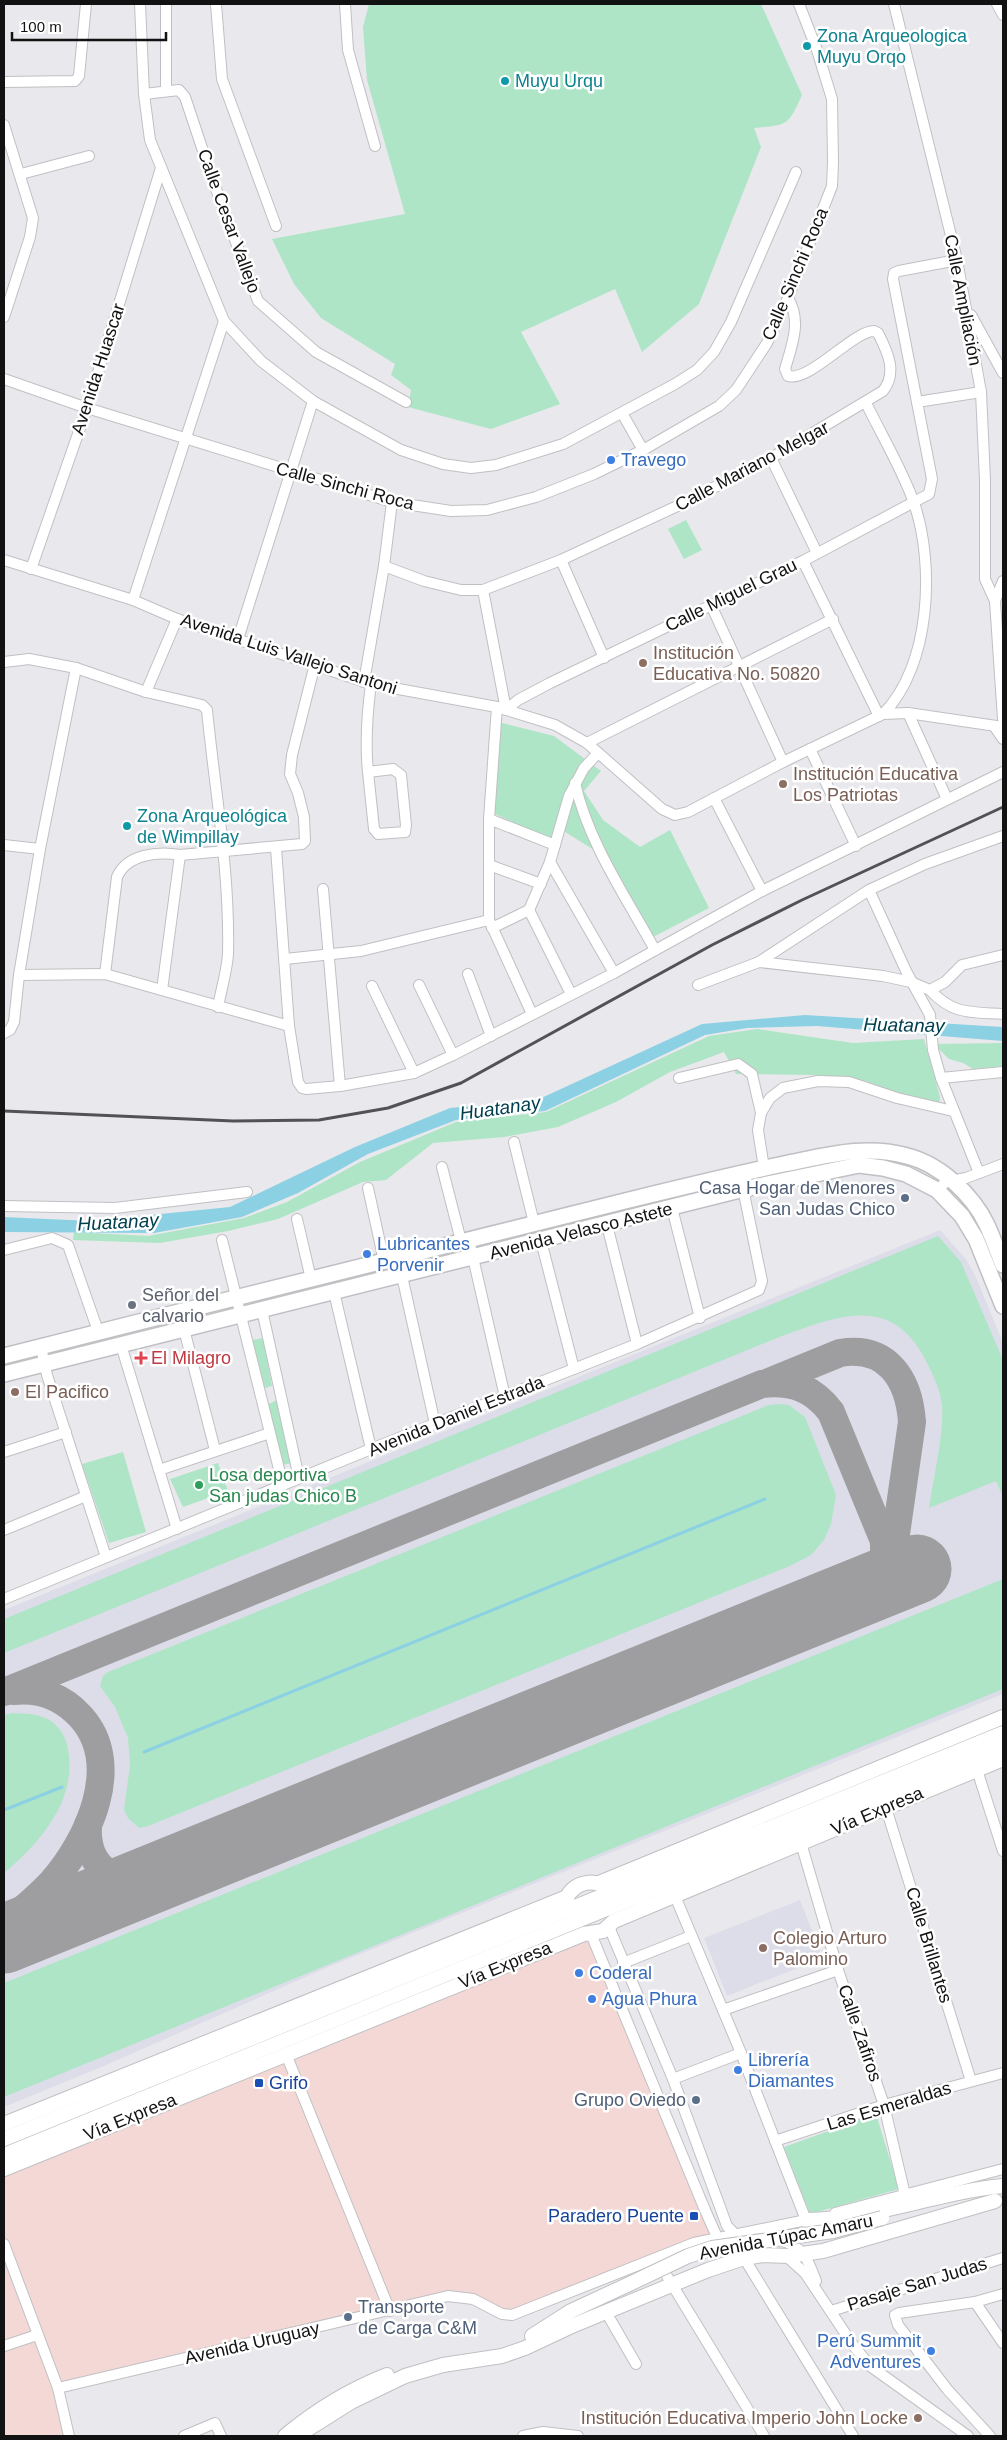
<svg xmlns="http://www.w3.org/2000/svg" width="1007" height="2440" font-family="Arial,sans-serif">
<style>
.built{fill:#dddde9}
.industrial{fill:#f3d8d5}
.green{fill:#ade5c6}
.water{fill:#8cd0e4}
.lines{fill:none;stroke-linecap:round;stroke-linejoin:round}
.stream{stroke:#8cd0e4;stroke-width:3}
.taxiway{stroke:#9e9ea0;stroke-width:28}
.runway{stroke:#9e9ea0;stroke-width:69}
.minor-casing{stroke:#c0c0c4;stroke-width:12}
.major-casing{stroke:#c0c0c4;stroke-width:16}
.highway-casing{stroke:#c0c0c4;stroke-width:18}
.minor{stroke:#fff;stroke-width:10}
.major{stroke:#fff;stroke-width:14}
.highway{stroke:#fff;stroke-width:15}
.rail{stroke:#525254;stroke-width:3}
.major-bridge-casing{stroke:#c0c0c4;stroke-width:16;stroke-linecap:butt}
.major-bridge{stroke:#fff;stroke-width:14}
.culture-dot{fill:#0f9aa8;stroke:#fff;stroke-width:2}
.shop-dot{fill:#3f7fe0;stroke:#fff;stroke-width:2}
.education-dot{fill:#8d6e63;stroke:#fff;stroke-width:2}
.service-dot{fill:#5c6f8a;stroke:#fff;stroke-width:2}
.worship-dot{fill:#6b7280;stroke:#fff;stroke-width:2}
.health-dot{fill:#e0444e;stroke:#fff;stroke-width:2}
.leisure-dot{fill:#2e9e5b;stroke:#fff;stroke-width:2}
.transit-dot{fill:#1a4fb4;stroke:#fff;stroke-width:2}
.labels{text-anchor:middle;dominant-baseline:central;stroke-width:5;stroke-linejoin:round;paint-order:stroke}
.culture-label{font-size:18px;fill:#0d838f;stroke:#fff;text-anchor:start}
.street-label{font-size:18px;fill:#121213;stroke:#fff}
.shop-label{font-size:18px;fill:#366cbe;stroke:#fff;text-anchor:start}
.education-label{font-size:18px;fill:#785e54;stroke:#fff;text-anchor:start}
.service-label{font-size:18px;fill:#4e5e75;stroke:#fff;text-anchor:end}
.worship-label{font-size:18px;fill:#5b616d;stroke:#fff;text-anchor:start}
.health-label{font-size:18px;fill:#be3a42;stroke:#fff;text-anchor:start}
.leisure-label{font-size:18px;fill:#27864d;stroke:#fff;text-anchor:start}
.transit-label{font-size:18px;fill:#164399;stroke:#fff;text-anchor:start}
.water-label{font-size:19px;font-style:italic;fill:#00404e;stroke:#fff}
</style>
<rect width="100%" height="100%" fill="#e9e9ed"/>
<!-- built -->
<g class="built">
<polygon points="940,1230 966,1259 976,1277 1003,1343 1003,1694 326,1968 104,2066 4,2107 4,1610"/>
<polygon points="800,1900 823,1958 727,1996 704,1938"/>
</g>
<!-- industrial -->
<polygon class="industrial" points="590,1920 661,2089 717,2236 526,2310 496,2312 476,2301 453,2298 60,2385 73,2436 4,2436 4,2159"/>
<!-- green -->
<g class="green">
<path d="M369,4H761L802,95C788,126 788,125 754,128L761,147L699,304L642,352L615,289L521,332L560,404L491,429L408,407L411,390L391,375L395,364L321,318L294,284L272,239L405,214L367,80L363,27Z"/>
<polygon points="686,520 702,550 684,559 668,529"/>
<polygon points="498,722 554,736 601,771 584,791 603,820 640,847 670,830 709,908 651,938 602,855 562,830 550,839 493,813"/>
<polygon points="757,1029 853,1043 924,1039 940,1097 939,1106 898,1094 866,1081 817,1075 736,1074 724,1052 670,1072 616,1102 558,1127 504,1137 433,1143 386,1180 363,1182 278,1219 228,1231 160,1243 73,1240 74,1232 148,1236 244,1218 287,1202 360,1162 456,1122 546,1112 709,1036"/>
<polygon points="1003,1043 1003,1066 973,1069 963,1063 949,1059 934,1044"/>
<path d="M938,1236L961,1262L1003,1360V1497L996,1481L929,1508C933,1480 944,1434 942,1407C941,1390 933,1375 926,1361C892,1293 837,1316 782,1336L4,1653V1619Z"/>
<polygon points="263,1338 272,1386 265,1388 252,1340"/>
<polygon points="277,1400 292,1463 282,1465 267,1405"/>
<polygon points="781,1404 789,1405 805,1417 836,1495 831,1524 824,1540 811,1555 792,1565 148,1826 139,1828 128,1818 124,1810 130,1765 128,1738 115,1707 100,1686 103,1676 108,1672 769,1405"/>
<polygon points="123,1452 146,1532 109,1543 82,1464"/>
<polygon points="218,1463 228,1491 183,1507 170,1479"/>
<polygon points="1003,1579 1003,1689 4,2097 4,1983"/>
<path d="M12,1713C21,1714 31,1713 39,1716C53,1719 64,1731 67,1745C80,1797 41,1842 4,1873V1715Z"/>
<polygon points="876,2114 899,2189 810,2214 784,2147"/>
</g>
<!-- water -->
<polygon class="water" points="805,1015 1003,1027 1003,1041 817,1026 747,1028 705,1035 545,1111 456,1120 368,1154 298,1193 242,1217 154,1233 4,1232 4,1217 91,1221 230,1207 355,1147 450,1108 537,1100 702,1024"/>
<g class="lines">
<!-- stream -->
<g class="stream">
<polyline points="144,1752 765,1499"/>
<polyline points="4,1810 62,1787"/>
</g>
<!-- taxiway -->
<g class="taxiway">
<path d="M769,1382L840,1353C887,1345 909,1379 912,1422L895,1541L885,1557"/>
<path d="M4,1692L762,1384C792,1381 813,1388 831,1412L884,1541V1558L881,1570L866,1587L848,1597"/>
<path d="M88,1825C85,1871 119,1887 159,1877"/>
<path d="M4,1925C20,1912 37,1898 52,1882C88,1841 124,1765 81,1717C63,1697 39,1688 13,1691"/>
</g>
<!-- runway -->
<polyline class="runway" points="4,1939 917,1569"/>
<!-- minor casing -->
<g class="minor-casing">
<g id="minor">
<polyline points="140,4 144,94 150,140 224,321 261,361 313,401 401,450 443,464 471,468 496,465 563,444 675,384 697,370 714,352 731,322 796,172"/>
<polyline points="216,4 222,79 276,226"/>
<polyline points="345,4 348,50 375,146"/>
<polyline points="894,4 957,260 981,392 985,480 985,579 995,601"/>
<polyline points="997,4 1003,15"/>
<polyline points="4,82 75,81 79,76 86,4"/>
<polyline points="166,91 166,4"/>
<polyline points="144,94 179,90 185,97 213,181 258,301 316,352 406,402"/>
<polyline points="4,125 33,218 30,237 4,317"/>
<polyline points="21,174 89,156"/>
<polyline points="971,315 1003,373"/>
<polyline points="4,379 87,408 392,502 451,511 487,510 536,497 594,474 643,450 719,406 736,390 767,343 788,298 832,186 833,162 832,99 817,50 799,4"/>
<polyline points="917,402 981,392"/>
<path d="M866,403C881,434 903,471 914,503C935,564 931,666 883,714"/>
<polyline points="622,413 643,450"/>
<polyline points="771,458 817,553"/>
<polyline points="4,560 133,600 177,619 371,684 497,707 555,725 587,743 662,809 675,815 688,812 783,762 883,714 908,713 1003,727"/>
<polyline points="561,560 604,658"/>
<polyline points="803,561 879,716"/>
<path d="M384,566L424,581L461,590H483L561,560L686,502L771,458L883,391C898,372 887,351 878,333L874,331C853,331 810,382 788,376L785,369C792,345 802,321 788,298"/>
<polyline points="31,569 87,408 161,168"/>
<polyline points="1003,581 995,601 1003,719"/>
<polyline points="483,590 506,710 518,700 550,683 803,561 929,494 932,479 893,279 894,273 899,271 957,260"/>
<polyline points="133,600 224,321"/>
<polyline points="711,605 783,762"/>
<polyline points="238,639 313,401"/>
<path d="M4,662L29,659L76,668L146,692L202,705L207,710C215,792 230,872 228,954C227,971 221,990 218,1007"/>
<polyline points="364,682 384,566 392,502"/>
<polyline points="146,692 177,619"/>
<polyline points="497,707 489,819 489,920 532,1014"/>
<polyline points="908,713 947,799"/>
<polyline points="994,726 1003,739"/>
<polyline points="587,743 833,619"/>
<polyline points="810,749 856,846"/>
<path d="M368,772L393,769L401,775L406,825L405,832L378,834L374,829L368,772C365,742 367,714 371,684"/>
<path d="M575,783C588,842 626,897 655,950"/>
<polyline points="714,798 762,891"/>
<polyline points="489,819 555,845"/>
<polyline points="4,845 40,849"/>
<polyline points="276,848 289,1026 298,1082 302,1088 306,1089 340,1086"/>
<polyline points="550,862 614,973"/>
<polyline points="489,865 541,884"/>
<polyline points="323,889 340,1086 414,1073 453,1055 614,973 762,891 1003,772"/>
<polyline points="869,890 907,973 930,1015 933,1050 941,1078 979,1173"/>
<polyline points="529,910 571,994"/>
<polyline points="492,928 529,910 550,862 569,796 584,768 597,754"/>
<polyline points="285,959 361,951 489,920"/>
<polyline points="759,962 869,890 925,864 1003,836"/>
<path d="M105,974L117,877C127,854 158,851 180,855"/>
<polyline points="468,974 491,1036"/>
<polyline points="19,975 105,974 289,1026"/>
<polyline points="419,985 453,1055"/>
<polyline points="698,985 759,962 883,976 911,982 930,990 945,982 962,965 1003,955"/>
<polyline points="372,986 414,1073"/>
<polyline points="162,990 180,855 302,844 305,841 304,817 298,793 290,774 292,755 315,664"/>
<path d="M930,990C953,1015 971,1012 1003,1014"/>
<polyline points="4,1033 10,1030 14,1022 19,975 40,849 76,668"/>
<polyline points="679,1078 738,1064 752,1074 761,1113"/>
<polyline points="941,1078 1003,1072"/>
<polyline points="514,1142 534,1223"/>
<polyline points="442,1167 461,1241"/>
<polyline points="764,1168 758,1130 761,1113 770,1098 783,1088 818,1081 849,1082 897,1098 953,1111"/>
<polyline points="368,1188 384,1261"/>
<polyline points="937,1190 946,1182 966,1178 1003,1164"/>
<polyline points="4,1206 115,1208 247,1192"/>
<polyline points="672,1208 700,1318"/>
<polyline points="297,1219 311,1279"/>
<polyline points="607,1225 637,1344"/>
<polyline points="222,1240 283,1485"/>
<polyline points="469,1240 505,1397"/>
<polyline points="541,1241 574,1369"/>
<polyline points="4,1250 52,1238 68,1245 98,1331"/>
<polyline points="402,1276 435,1424"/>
<polyline points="334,1292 371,1449"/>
<polyline points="262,1310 299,1478"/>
<polyline points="184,1329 215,1450"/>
<polyline points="121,1345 177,1529"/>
<polyline points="41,1347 47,1375 106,1557"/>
<polyline points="4,1452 66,1432"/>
<polyline points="159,1470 270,1433"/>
<polyline points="4,1530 86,1496"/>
<polyline points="4,1599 371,1449 637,1344 759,1290 762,1281 740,1174"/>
<polyline points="977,1770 1003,1851"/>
<polyline points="886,1808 971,2081"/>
<polyline points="801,1843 838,1970 884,2105 905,2195"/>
<polyline points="675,1896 741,2053 806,2220"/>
<polyline points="609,1927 673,2079 727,2226 736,2235 741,2236"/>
<polyline points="591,1934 705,2210 717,2237 723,2240"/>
<polyline points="623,1963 691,1936"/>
<polyline points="723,2010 838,1970"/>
<polyline points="286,2054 390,2311"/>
<polyline points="673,2079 741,2053"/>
<polyline points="660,2103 679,2096"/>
<polyline points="775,2141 884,2105 1003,2073"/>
<polyline points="835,2213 1003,2169"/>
<path d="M780,2240C805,2248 807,2258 816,2281"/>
<polyline points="4,2244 58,2388 69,2436"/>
<polyline points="785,2255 805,2273 853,2345 870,2366 968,2436"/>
<polyline points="744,2258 853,2436"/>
<polyline points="659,2263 764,2436"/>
<polyline points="975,2302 1003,2343"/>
<polyline points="831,2311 1003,2258"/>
<polyline points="606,2312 636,2364"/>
<polyline points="4,2346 37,2335"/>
<polyline points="58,2388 448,2296 473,2299 502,2314 512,2315 694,2243 811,2219"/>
<polyline points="184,2436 215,2423 221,2436"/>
<polyline points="523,2436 543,2432 578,2436"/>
<polyline points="990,2436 947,2389 898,2325 895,2315 899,2313 975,2302 1003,2294"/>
</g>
</g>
<!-- major casing -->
<g class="major-casing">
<g id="major">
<polyline points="599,1883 1003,1717"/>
<path d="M564,1905C569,1885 589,1876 607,1888"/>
<polyline points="4,2124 567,1897"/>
<polyline points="4,2139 1003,1733"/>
<polyline points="4,2155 1003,1747"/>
<polyline points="4,2169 584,1934 603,1931 614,1921 1003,1759"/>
<path d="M806,2220C873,2220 937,2192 1003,2186"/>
<polyline points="532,2336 571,2311 625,2286"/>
<path d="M285,2436C316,2410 349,2390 387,2375"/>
<polyline points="297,2436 351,2402 405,2376 443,2365 502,2356 525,2348 574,2325 708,2270 744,2258 763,2255 788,2256 823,2251 995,2201"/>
</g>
</g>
<!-- highway casing -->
<g class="highway-casing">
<g id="highway">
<path d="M4,1356C211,1304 418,1251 625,1201C678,1188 731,1175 784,1164C825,1156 866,1144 907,1156C940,1164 973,1195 987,1225C993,1238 998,1252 1003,1265"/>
<polyline points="4,1374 744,1189 859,1165 883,1168 906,1174 937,1190 962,1216 976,1239 1003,1306"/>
</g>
</g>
<!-- minor -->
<use href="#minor" class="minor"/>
<!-- major -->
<use href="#major" class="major"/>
<!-- highway -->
<use href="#highway" class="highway"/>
<!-- rail -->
<polyline class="rail" points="4,1111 233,1121 319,1120 388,1108 461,1083 712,945 802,900 1003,807"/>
<!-- major-bridge casing -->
<g class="major-bridge-casing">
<polyline id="major-bridge" points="625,2286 688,2256 712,2248 833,2231 882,2218"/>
</g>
<!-- major-bridge -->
<use href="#major-bridge" class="major-bridge"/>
</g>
<!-- markers -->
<g class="culture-dot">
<circle cx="807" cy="46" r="5"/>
<circle cx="505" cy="81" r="5"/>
<circle cx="127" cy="826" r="5"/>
</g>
<g class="shop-dot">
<circle cx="611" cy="460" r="5"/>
<circle cx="367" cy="1254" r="5"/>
<circle cx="579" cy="1973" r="5"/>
<circle cx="592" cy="1999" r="5"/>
<circle cx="738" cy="2070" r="5"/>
<circle cx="931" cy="2351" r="5"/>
</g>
<g class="education-dot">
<circle cx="643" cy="663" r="5"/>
<circle cx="783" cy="784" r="5"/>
<circle cx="15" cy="1392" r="5"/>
<circle cx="763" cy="1948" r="5"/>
<circle cx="918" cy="2418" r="5"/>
</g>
<g class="service-dot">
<circle cx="905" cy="1198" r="5"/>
<circle cx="696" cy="2100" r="5"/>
<circle cx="348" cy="2317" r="5"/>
</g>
<circle class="worship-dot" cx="132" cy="1305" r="5"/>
<path class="health-dot" d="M138.5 1350.5h5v5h5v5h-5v5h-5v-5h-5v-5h5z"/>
<circle class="leisure-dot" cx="199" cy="1485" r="5"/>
<g class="transit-dot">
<rect x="254" y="2078" width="10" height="10" rx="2.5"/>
<rect x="689" y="2211" width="10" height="10" rx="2.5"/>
</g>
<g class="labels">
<!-- culture labels -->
<g class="culture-label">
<text x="817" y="36">Zona Arqueologica<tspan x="817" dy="21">Muyu Orqo</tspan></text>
<text x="515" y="81">Muyu Urqu</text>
<text x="137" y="816">Zona Arqueológica<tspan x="137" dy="21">de Wimpillay</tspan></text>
</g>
<!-- street labels -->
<g class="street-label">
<text transform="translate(229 221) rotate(70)">Calle Cesar Vallejo</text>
<text transform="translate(795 274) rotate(-67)">Calle Sinchi Roca</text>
<text transform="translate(963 300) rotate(79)">Calle Ampliación</text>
<text transform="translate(98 369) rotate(-72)">Avenida Huascar</text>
<text transform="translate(752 466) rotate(-28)">Calle Mariano Melgar</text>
<text transform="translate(345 486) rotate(15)">Calle Sinchi Roca</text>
<text transform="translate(731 595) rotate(-26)">Calle Miguel Grau</text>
<text transform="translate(289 654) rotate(18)">Avenida Luis Vallejo Santoni</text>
<text transform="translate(581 1231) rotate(-14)">Avenida Velasco Astete</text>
<text transform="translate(456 1416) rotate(-22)">Avenida Daniel Estrada</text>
<text transform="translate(877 1811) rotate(-23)">Vía Expresa</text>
<text transform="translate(929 1945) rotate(73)">Calle Brillantes</text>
<text transform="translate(505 1965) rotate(-22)">Vía Expresa</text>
<text transform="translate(860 2033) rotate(71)">Calle Zafiros</text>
<text transform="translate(889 2106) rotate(-17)">Las Esmeraldas</text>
<text transform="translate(130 2117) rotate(-22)">Vía Expresa</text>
<text transform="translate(786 2237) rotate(-11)">Avenida Túpac Amaru</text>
<text transform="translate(917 2284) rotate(-17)">Pasaje San Judas</text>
<text transform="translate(252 2343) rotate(-13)">Avenida Uruguay</text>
</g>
<!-- shop labels -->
<g class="shop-label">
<text x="621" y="460">Travego</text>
<text x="377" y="1244">Lubricantes<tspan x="377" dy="21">Porvenir</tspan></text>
<text x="589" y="1973">Coderal</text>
<text x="602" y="1999">Agua Phura</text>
<text x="748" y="2060">Librería<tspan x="748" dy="21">Diamantes</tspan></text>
<text x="921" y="2341" text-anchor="end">Perú Summit<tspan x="921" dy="21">Adventures</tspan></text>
</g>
<!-- education labels -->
<g class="education-label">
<text x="653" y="653">Institución<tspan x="653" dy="21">Educativa No. 50820</tspan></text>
<text x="793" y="774">Institución Educativa<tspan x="793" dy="21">Los Patriotas</tspan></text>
<text x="25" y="1392">El Pacifico</text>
<text x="773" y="1938">Colegio Arturo<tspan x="773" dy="21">Palomino</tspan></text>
<text x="908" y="2418" text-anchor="end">Institución Educativa Imperio John Locke</text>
</g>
<!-- service labels -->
<g class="service-label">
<text x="895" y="1188">Casa Hogar de Menores<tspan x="895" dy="21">San Judas Chico</tspan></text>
<text x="686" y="2100">Grupo Oviedo</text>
<text x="358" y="2307" text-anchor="start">Transporte<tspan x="358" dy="21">de Carga C&amp;M</tspan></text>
</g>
<!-- worship labels -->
<g class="worship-label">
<text x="142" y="1295">Señor del<tspan x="142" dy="21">calvario</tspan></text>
</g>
<!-- health labels -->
<g class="health-label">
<text x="151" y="1358">El Milagro</text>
</g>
<!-- leisure labels -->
<g class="leisure-label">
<text x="209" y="1475">Losa deportiva<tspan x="209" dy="21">San judas Chico B</tspan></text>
</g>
<!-- transit labels -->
<g class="transit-label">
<text x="269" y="2083">Grifo</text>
<text x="684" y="2216" text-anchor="end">Paradero Puente</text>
</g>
<!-- water labels -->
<g class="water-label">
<text transform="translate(904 1025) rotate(1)">Huatanay</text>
<text transform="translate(500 1108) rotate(-8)">Huatanay</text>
<text transform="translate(118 1222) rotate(-3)">Huatanay</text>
</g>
</g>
<!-- border -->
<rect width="1007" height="2440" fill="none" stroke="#121213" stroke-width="10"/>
<!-- scale -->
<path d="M12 32v8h154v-8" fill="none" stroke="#121213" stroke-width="2.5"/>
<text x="20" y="32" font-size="15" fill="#121213" stroke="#ffffff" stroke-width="4" paint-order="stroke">100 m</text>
</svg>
